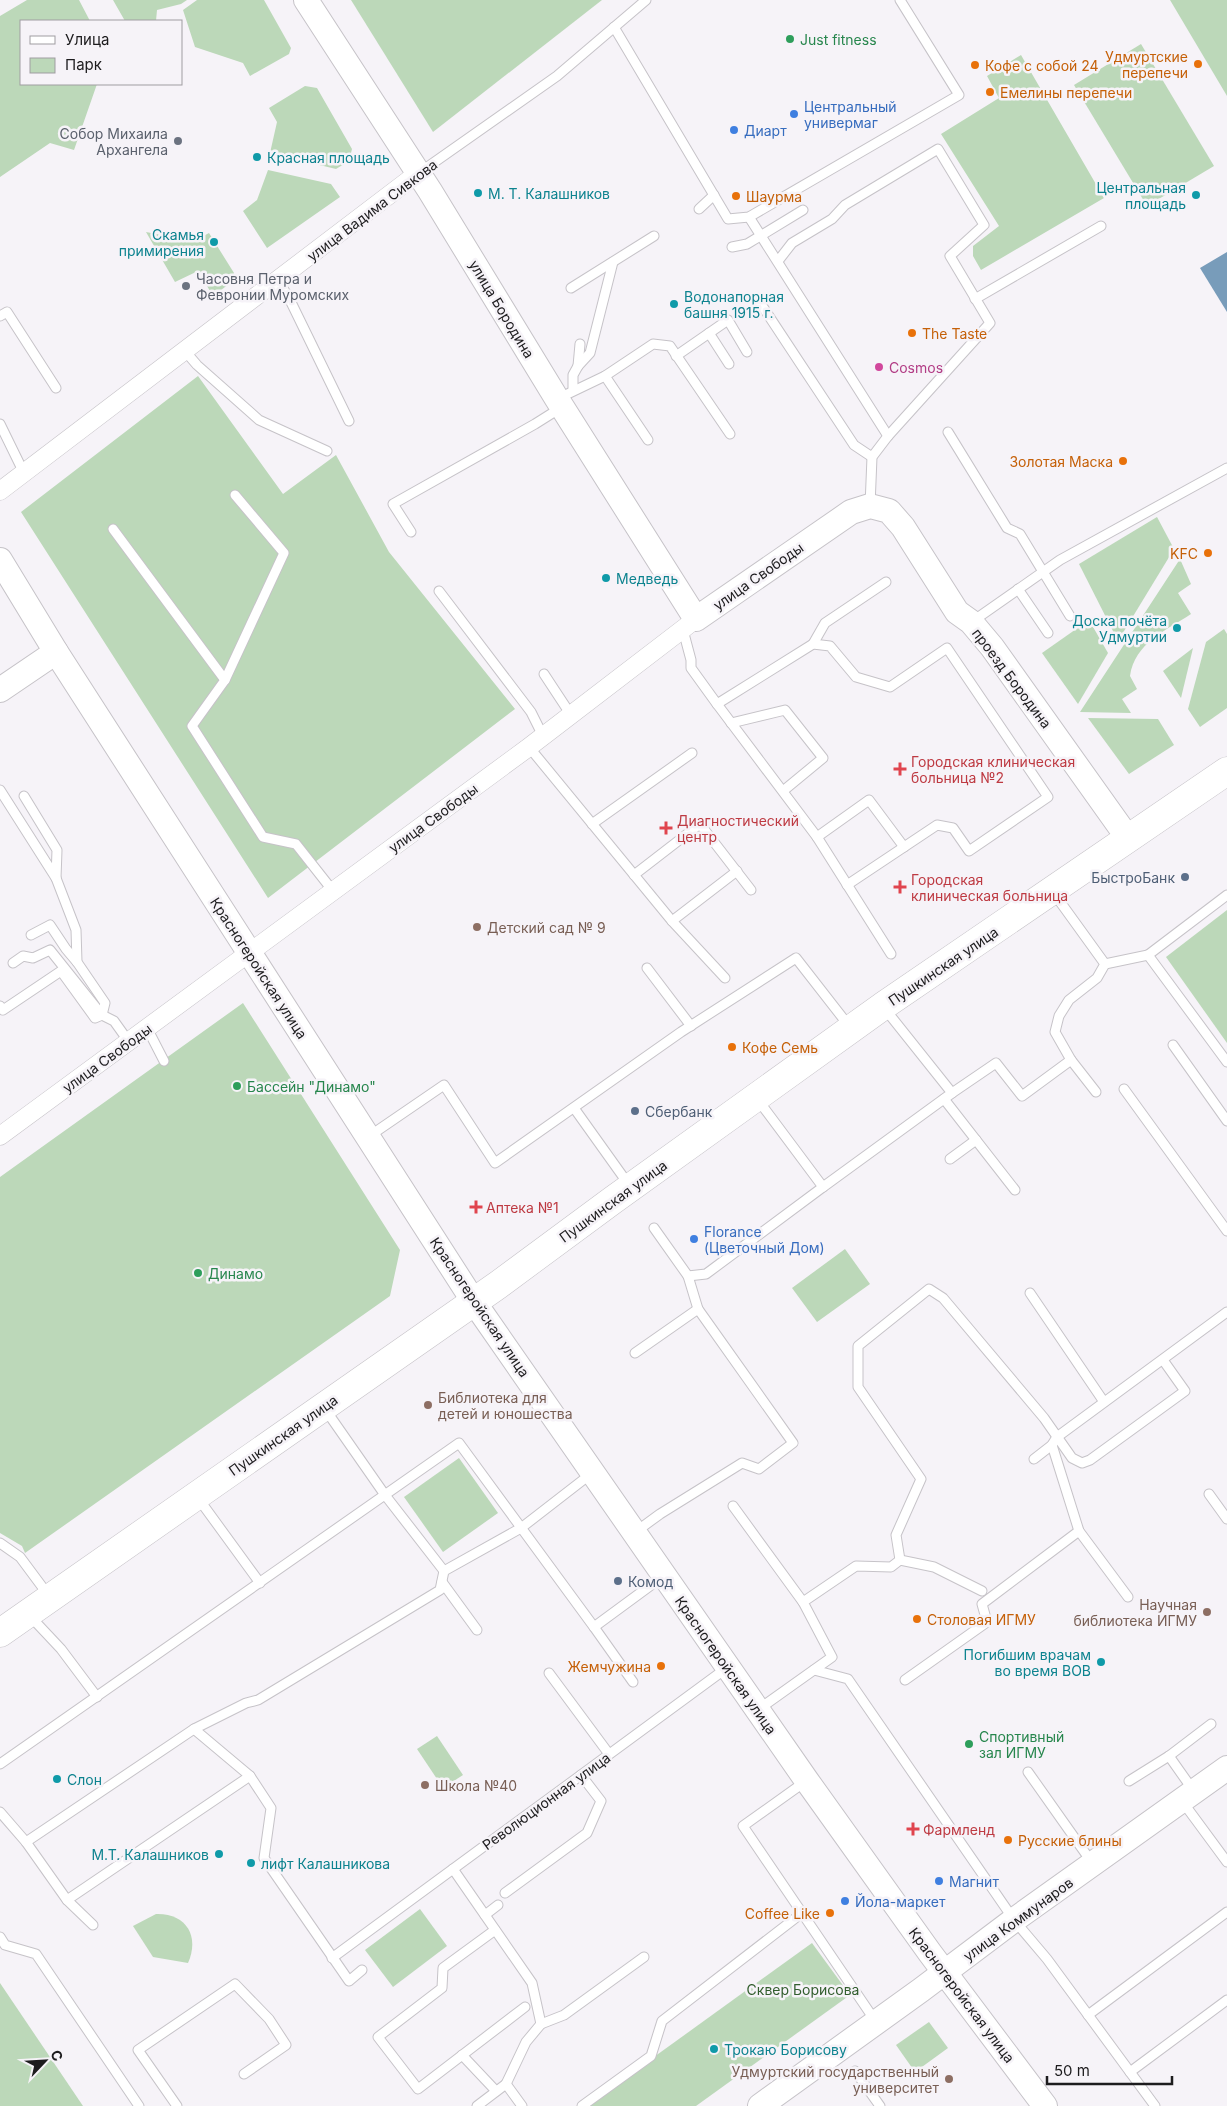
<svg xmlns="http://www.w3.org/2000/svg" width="1227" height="2106" font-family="Inter,sans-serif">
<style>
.green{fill:#bcd8b9}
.water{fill:#789cba}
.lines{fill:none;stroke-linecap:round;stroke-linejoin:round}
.lane-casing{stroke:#c6c3c8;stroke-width:11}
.street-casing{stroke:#c6c3c8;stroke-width:19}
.secondary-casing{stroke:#c6c3c8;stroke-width:26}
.primary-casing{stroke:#c6c3c8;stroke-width:29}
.lane{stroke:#fff;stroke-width:9}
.street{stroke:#fff;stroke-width:18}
.secondary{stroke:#fff;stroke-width:24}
.primary{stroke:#fff;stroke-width:28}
.leisure-dot{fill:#2e9e5b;stroke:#f6f3f8;stroke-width:2}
.food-dot{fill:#e8710a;stroke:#f6f3f8;stroke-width:2}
.shop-dot{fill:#3f7fe0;stroke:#f6f3f8;stroke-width:2}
.worship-dot{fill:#6b7280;stroke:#f6f3f8;stroke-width:2}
.culture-dot{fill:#0f9aa8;stroke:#f6f3f8;stroke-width:2}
.hotel-dot{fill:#d1479c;stroke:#f6f3f8;stroke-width:2}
.health-dot{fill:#e0444e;stroke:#f6f3f8;stroke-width:2}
.service-dot{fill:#5c6f8a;stroke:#f6f3f8;stroke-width:2}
.education-dot{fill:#8d6e63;stroke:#f6f3f8;stroke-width:2}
.labels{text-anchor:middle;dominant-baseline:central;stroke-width:5;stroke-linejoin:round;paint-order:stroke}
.leisure-label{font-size:14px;fill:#27864d;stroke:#f6f3f8;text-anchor:start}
.food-label{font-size:14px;fill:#c56008;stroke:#f6f3f8;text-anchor:start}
.shop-label{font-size:14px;fill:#366cbe;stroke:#f6f3f8;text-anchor:start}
.worship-label{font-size:14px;fill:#5b616d;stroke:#f6f3f8;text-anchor:end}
.culture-label{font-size:14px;fill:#0d838f;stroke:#f6f3f8;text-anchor:start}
.street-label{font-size:14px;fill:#1d1c1e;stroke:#f6f3f8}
.hotel-label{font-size:14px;fill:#b23c85;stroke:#f6f3f8;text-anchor:start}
.health-label{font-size:14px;fill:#be3a42;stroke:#f6f3f8;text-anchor:start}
.service-label{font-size:14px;fill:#4e5e75;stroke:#f6f3f8;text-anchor:start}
.education-label{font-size:14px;fill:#785e54;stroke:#f6f3f8;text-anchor:start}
.park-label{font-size:14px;fill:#325e2e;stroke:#f6f3f8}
</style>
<rect width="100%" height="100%" fill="#f6f3f8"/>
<!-- green -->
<g class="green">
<polygon points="27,0 79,0 90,21 21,21 21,84 97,84 74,150 50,143 0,177 0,16"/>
<polygon points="113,0 187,0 181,4 157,10 156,21 125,21"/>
<polygon points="197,0 264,0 291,48 289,54 250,76 243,63 195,47 183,10"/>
<polygon points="351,0 602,0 433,132"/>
<polygon points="1170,0 1227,0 1227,96"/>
<polygon points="1141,44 1214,166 1147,206 1074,85"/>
<polygon points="1021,55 1104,198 981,270 973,256 973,246 999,226 941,134 999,98 987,76"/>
<polygon points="305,86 317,88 352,149 349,161 336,169 270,153 277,122 269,108"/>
<polygon points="268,170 331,184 340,197 267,248 243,211 257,200"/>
<polygon points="146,232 194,241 209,233 234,273 233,281 213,296 198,271 175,282"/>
<polygon points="198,376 283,494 336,455 389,552 515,709 268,898 21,512"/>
<polygon points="1157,517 1174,549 1118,641 1079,564"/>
<path d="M1180,559L1191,584L1178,593L1191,614C1165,631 1135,643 1130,676L1137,689L1122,699L1131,713L1080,712Z"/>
<polygon points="1089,620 1108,653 1078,704 1042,653"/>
<polygon points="1224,629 1227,634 1227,708 1200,727 1188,709 1206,642"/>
<polygon points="1193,648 1181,698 1163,671"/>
<polygon points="1088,718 1158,719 1174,745 1129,774"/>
<polygon points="1227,910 1227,1043 1166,957"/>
<polygon points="243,1003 400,1250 390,1296 25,1553 22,1546 0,1533 0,1177"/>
<polygon points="845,1249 870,1284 817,1322 792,1288"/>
<polygon points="459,1458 498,1513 443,1552 404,1497"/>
<polygon points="437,1736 463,1775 443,1788 417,1749"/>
<polygon points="420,1909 447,1946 393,1987 365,1950"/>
<path d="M156,1914C186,1913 200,1936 188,1963L153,1957L133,1926Z"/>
<polygon points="812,1943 850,1995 696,2106 586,2106"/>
<polygon points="0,1983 83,2106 0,2106"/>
<polygon points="929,2022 948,2048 915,2072 896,2045"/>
</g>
<!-- water -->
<polygon class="water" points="1227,252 1227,312 1200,268"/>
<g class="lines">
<!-- lane casing -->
<g class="lane-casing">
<g id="lane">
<polyline points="614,27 728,219 749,217 959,95 900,0"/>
<polyline points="419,173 557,76 646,0"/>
<polyline points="699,209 714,195"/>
<polyline points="749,217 888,436"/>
<polyline points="732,247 747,244 803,210"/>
<polyline points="778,261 792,243 832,219 845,205 938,149 984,225 950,256 990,323 888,436 872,457 870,506"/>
<polyline points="278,281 288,296 349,421"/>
<polyline points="571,288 654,236"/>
<polyline points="757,298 854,445 872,457"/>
<polyline points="975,299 1101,226"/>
<polyline points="0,316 7,312 56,388"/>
<polyline points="709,333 729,364"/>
<polyline points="185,351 197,365 259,420 327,451"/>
<polyline points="676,356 728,320 747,352"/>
<polyline points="578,366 580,344"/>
<polyline points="605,376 648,440"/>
<polyline points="573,390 573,375 578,366 590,353 613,262"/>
<polyline points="557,399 605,376 653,344 670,346 730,434"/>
<polyline points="0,424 24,473"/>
<polyline points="948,432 1007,528 1020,534 1070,616"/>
<polyline points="113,529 225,680 192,726 263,837 296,844 333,891"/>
<polyline points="411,532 393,504 535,424 562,407"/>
<polyline points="1018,589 1048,633"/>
<polyline points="439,591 531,712 543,736"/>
<polyline points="973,621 1060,560 1227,468"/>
<polyline points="683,630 691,660 691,668 717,704 813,644 830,646 856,677 890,687 947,648 1048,797 969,851 953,828 937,825 847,885"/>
<polyline points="813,644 825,623 886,582"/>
<polyline points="544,674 571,715"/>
<polyline points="225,680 284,553 235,495"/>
<polyline points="717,704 817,837 869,800 904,847"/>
<polyline points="731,723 785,710 823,758 783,791"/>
<polyline points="529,747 672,921 725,978"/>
<polyline points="0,790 56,878 76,930 77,962 105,1003 102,1015"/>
<polyline points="24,796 57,850 56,878"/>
<polyline points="592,824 692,753"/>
<polyline points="817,837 891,954"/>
<polyline points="634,875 700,824 751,890"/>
<polyline points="1227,895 1148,955 1227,1062"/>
<polyline points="672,921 737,871"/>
<polyline points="31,935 50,925 66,949 77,962"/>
<polyline points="13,963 23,956 33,958 50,950 102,1015 114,1021 129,1042"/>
<polyline points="1105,964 1148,955"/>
<polyline points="647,968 691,1026"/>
<polyline points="0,1006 3,1010 61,971 95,1018 102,1015"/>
<polyline points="147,1028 164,1061"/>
<polyline points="1173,1045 1227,1121"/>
<polyline points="1071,1060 1096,1092"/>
<polyline points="1124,1089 1227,1231"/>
<polyline points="952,1093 996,1063 1022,1096 1071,1060 1055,1032 1059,1016 1069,1000 1097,978 1105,964 1053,892"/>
<polyline points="944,1099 1015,1190"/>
<polyline points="574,1108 629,1185"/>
<polyline points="368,1137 444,1085 495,1163 681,1032 796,958 849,1026"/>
<polyline points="950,1159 976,1140"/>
<polyline points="823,1187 952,1093 885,1009"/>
<polyline points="654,1228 688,1276 706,1274 823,1187 758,1100"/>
<polyline points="688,1276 698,1309"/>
<polyline points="1030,1293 1104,1402"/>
<polyline points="325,1409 385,1495 444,1571"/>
<polyline points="1052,1445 1079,1531 1128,1597"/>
<polyline points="1034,1459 1052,1445 1057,1437 1227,1312"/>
<polyline points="1209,1494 1227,1519"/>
<polyline points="198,1498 260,1583"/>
<polyline points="733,1506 803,1602"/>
<polyline points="634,1533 660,1514 742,1463 759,1469 793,1443 698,1309 635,1353"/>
<polyline points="0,1543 20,1557 49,1596"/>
<polyline points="900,1560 934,1567 982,1591"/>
<polyline points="442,1582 477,1630"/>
<polyline points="30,1616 61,1649 97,1697"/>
<polyline points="594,1627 633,1682"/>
<polyline points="814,1670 848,1679 1014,1920 1047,1959 1130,2072 1227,2000"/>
<polyline points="549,1673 609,1754"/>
<polyline points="905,1680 987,1622 982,1604 1079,1531"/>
<polyline points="759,1709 832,1657 803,1602 856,1566 891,1567 900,1560 896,1535 921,1479 858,1387 858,1346 929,1289 943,1298 1044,1418 1072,1458 1082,1463 1090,1460 1185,1391 1163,1360"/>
<polyline points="1169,1756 1193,1790"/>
<polyline points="0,1764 459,1443 594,1627 662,1577"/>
<polyline points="1028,1772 1093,1864"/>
<polyline points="250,1776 271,1808 264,1858 349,1981 362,1970"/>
<polyline points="806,1781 743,1826 876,2022"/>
<polyline points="1129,1781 1169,1756 1211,1724"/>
<polyline points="1182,1801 1227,1862"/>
<polyline points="0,1812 26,1842 194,1729 246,1703 258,1700 440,1590 444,1571 521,1528 592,1473"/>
<polyline points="26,1842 67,1900 250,1776 194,1729"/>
<polyline points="453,1869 532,1983 541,2024 526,2042 506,2084"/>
<polyline points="505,1893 587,1833 601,1801 581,1775"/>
<polyline points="67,1900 93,1925"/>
<polyline points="485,1915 498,1905"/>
<polyline points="495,1930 443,1968 442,1988 378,2037 418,2089 525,2007"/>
<polyline points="0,1937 5,1945 36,1954 139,2106"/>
<polyline points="332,1958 728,1667"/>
<polyline points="1088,2015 1227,1912"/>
<polyline points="541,2024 564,2015 644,1957"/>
<polyline points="462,2055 496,2091"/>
<polyline points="855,2071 880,2106"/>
<polyline points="1130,2072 1155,2106"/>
<polyline points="177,2106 138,2050 235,1984 269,2019 286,2045 244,2074"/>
<polyline points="477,2106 506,2084 522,2106"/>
<polyline points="582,2106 651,2056 662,2021 802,1913"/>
</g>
</g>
<!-- street casing -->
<g class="street-casing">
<g id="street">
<polyline points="0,491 418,173"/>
<polyline points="0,1136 529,747 696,619"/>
</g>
</g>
<!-- secondary casing -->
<g class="secondary-casing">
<g id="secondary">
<polyline points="306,0 430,191 557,399 696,619 851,512 870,506 889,511 903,527 957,612 971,622 992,647 1128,838"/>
<polyline points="0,560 56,652 474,1302 807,1781 930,1953 1045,2106"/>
<polyline points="0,690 56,652"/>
<polyline points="760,2106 921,1990 1014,1920 1227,1768"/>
</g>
</g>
<!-- primary casing -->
<g class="primary-casing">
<polyline id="primary" points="0,1633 498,1285 613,1200 883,1006 1227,771"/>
</g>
<!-- lane -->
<use href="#lane" class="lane"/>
<!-- street -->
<use href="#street" class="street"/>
<!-- secondary -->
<use href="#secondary" class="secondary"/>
<!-- primary -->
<use href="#primary" class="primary"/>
</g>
<!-- markers -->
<g class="leisure-dot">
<circle cx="790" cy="39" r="5"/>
<circle cx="237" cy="1086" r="5"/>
<circle cx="198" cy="1273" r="5"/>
<circle cx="969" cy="1744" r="5"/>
</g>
<g class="food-dot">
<circle cx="1198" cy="64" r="5"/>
<circle cx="975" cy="65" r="5"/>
<circle cx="990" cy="92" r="5"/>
<circle cx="736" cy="196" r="5"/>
<circle cx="912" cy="333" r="5"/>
<circle cx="1123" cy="461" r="5"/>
<circle cx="1208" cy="553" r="5"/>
<circle cx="732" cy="1047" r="5"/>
<circle cx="917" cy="1619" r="5"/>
<circle cx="661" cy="1666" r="5"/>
<circle cx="1008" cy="1840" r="5"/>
<circle cx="830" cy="1913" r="5"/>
</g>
<g class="shop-dot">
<circle cx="794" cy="114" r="5"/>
<circle cx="734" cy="130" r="5"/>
<circle cx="694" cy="1239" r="5"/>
<circle cx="939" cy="1881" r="5"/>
<circle cx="845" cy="1901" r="5"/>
</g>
<g class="worship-dot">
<circle cx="178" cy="141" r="5"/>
<circle cx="186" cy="286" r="5"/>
</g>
<g class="culture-dot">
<circle cx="257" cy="157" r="5"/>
<circle cx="478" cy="193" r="5"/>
<circle cx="1196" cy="195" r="5"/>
<circle cx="214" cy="242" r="5"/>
<circle cx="674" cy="304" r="5"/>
<circle cx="606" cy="578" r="5"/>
<circle cx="1177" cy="628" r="5"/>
<circle cx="1101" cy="1662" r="5"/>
<circle cx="57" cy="1779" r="5"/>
<circle cx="219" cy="1854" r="5"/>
<circle cx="251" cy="1863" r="5"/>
<circle cx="714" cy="2049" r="5"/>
</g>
<circle class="hotel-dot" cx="879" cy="367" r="5"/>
<g class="health-dot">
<path d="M897.5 761.5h5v5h5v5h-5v5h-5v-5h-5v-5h5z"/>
<path d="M663.5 820.5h5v5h5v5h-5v5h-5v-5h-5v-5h5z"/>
<path d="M897.5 879.5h5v5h5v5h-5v5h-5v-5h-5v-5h5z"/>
<path d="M473.5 1199.5h5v5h5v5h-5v5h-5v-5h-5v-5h5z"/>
<path d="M910.5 1821.5h5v5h5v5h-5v5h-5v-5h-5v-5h5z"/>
</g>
<g class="service-dot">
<circle cx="1185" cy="877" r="5"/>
<circle cx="635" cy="1111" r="5"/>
<circle cx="618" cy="1581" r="5"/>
</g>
<g class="education-dot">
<circle cx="477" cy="927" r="5"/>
<circle cx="428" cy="1405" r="5"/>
<circle cx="1207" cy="1612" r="5"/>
<circle cx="425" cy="1785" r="5"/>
<circle cx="949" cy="2079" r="5"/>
</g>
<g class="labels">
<!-- leisure labels -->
<g class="leisure-label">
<text x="800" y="39">Just fitness</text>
<text x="247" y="1086">Бассейн "Динамо"</text>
<text x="208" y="1273">Динамо</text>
<text x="979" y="1736">Спортивный<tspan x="979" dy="16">зал ИГМУ</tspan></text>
</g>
<!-- food labels -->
<g class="food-label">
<text x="1188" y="56" text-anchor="end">Удмуртские<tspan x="1188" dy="16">перепечи</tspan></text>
<text x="985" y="65">Кофе с собой 24</text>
<text x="1000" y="92">Емелины перепечи</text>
<text x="746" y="196">Шаурма</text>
<text x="922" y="333">The Taste</text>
<text x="1113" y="461" text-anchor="end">Золотая Маска</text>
<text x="1198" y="553" text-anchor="end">KFC</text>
<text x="742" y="1047">Кофе Семь</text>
<text x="927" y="1619">Столовая ИГМУ</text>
<text x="651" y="1666" text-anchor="end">Жемчужина</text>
<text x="1018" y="1840">Русские блины</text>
<text x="820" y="1913" text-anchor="end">Coffee Like</text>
</g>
<!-- shop labels -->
<g class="shop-label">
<text x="804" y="106">Центральный<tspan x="804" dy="16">универмаг</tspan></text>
<text x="744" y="130">Диарт</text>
<text x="704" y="1231">Florance<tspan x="704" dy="16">(Цветочный Дом)</tspan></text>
<text x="949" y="1881">Магнит</text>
<text x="855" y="1901">Йола-маркет</text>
</g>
<!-- worship labels -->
<g class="worship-label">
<text x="168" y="133">Собор Михаила<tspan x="168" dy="16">Архангела</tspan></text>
<text x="196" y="278" text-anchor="start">Часовня Петра и<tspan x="196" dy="16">Февронии Муромских</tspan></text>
</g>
<!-- culture labels -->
<g class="culture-label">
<text x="267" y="157">Красная площадь</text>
<text x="1186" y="187" text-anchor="end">Центральная<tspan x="1186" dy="16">площадь</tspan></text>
<text x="488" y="193">М. Т. Калашников</text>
<text x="204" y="234" text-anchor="end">Скамья<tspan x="204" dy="16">примирения</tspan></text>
<text x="684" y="296">Водонапорная<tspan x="684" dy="16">башня 1915 г.</tspan></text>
<text x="616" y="578">Медведь</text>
<text x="1167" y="620" text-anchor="end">Доска почёта<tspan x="1167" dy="16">Удмуртии</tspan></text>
<text x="1091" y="1654" text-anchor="end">Погибшим врачам<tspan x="1091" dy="16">во время ВОВ</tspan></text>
<text x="67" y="1779">Слон</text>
<text x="209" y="1854" text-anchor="end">М.Т. Калашников</text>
<text x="261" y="1863">лифт Калашникова</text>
<text x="724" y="2049">Трокаю Борисову</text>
</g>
<!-- street labels -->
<g class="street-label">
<text transform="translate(372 210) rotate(-37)">улица Вадима Сивкова</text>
<text transform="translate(502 309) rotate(59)">улица Бородина</text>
<text transform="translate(758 576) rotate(-35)">улица Свободы</text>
<text transform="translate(1012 678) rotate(53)">проезд Бородина</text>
<text transform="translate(433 818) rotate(-36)">улица Свободы</text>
<text transform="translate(943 966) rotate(-34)">Пушкинская улица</text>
<text transform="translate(259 968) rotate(57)">Красногеройская улица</text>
<text transform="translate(107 1058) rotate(-36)">улица Свободы</text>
<text transform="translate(613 1201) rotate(-36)">Пушкинская улица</text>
<text transform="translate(480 1307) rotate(56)">Красногеройская улица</text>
<text transform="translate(283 1435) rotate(-35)">Пушкинская улица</text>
<text transform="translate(726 1665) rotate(55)">Красногеройская улица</text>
<text transform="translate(546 1801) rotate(-36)">Революционная улица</text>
<text transform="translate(1018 1919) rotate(-36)">улица Коммунаров</text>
<text transform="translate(962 1995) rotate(53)">Красногеройская улица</text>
</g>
<!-- hotel labels -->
<g class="hotel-label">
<text x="889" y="367">Cosmos</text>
</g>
<!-- health labels -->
<g class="health-label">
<text x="911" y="761">Городская клиническая<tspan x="911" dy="16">больница №2</tspan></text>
<text x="677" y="820">Диагностический<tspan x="677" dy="16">центр</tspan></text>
<text x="911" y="879">Городская<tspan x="911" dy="16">клиническая больница</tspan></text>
<text x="486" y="1207">Аптека №1</text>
<text x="923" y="1829">Фармленд</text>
</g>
<!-- service labels -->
<g class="service-label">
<text x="1175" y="877" text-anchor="end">БыстроБанк</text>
<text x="645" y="1111">Сбербанк</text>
<text x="628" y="1581">Комод</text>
</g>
<!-- education labels -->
<g class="education-label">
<text x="487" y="927">Детский сад № 9</text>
<text x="438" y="1397">Библиотека для<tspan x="438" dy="16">детей и юношества</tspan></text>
<text x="1197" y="1604" text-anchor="end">Научная<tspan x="1197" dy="16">библиотека ИГМУ</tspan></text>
<text x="435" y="1785">Школа №40</text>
<text x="939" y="2071" text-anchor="end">Удмуртский государственный<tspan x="939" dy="16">университет</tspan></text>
</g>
<!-- park labels -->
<g class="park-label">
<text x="803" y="1989">Сквер Борисова</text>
</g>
</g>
<!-- legend -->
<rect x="20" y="20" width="162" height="65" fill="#f6f3f8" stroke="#9f9da1"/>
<rect x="30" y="36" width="25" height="8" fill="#ffffff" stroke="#9f9da1"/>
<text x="65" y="45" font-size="15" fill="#1d1c1e">Улица</text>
<rect x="30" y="58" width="25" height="15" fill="#bcd8b9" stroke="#9f9da1"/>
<text x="65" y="70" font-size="15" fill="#1d1c1e">Парк</text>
<!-- north arrow -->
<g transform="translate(45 2061) rotate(65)" stroke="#f6f3f8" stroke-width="4" paint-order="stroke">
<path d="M0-4L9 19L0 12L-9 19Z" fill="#1d1c1e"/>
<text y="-8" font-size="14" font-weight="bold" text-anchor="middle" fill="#1d1c1e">С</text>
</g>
<!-- scale -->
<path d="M1047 2076v8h125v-8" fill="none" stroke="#1d1c1e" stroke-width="2.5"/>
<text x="1054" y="2076" font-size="15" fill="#1d1c1e" stroke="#f6f3f8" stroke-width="4" paint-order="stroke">50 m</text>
</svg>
